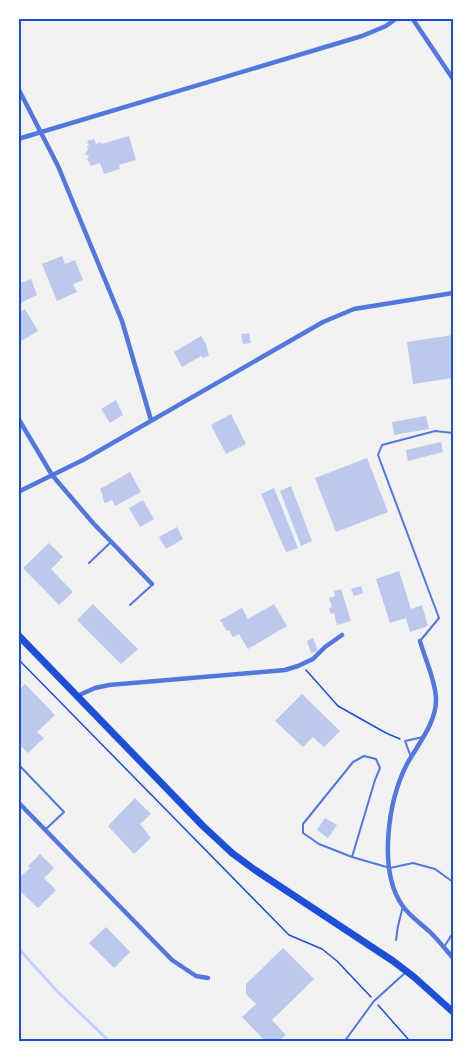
<svg xmlns="http://www.w3.org/2000/svg" width="471" height="1060" font-family="Jost,sans-serif">
<style>
.lines{fill:none;stroke-linecap:round;stroke-linejoin:round}
.stream{stroke:#bfd3fe;stroke-width:3}
.building{fill:#bdc9ec}
.path{stroke:#1d4ed8;stroke-width:1.5}
.service{stroke:#5277de;stroke-width:2}
.minor{stroke:#5277de;stroke-width:4.5}
.primary{stroke:#1d4ed8;stroke-width:7}
.neatline{fill:none;stroke:#1d4ed8;stroke-width:2}
</style>
<rect width="100%" height="100%" fill="#f2f2f2"/>
<g class="lines">
<!-- stream -->
<polyline class="stream" points="18,948 57,991 110,1042"/>
</g>
<!-- building -->
<g class="building">
<polygon points="129,136 136,160 119,165 120,169 104,174 100,163 91,166 89,162 87,160 89,156 85,154 88,150 87,146 89,146 87,141 94,139 96,144 101,142 101,144"/>
<polygon points="62,256 65,264 75,260 83,280 73,284 77,292 57,301 42,264"/>
<polygon points="31,279 37,295 18,304 18,284"/>
<polygon points="25,309 38,331 18,343 18,313"/>
<polygon points="249,333 251,343 243,344 241,334"/>
<polygon points="453,335 453,378 413,384 407,342"/>
<polygon points="201,336 206,344 209,356 202,358 201,356 182,367 174,352"/>
<polygon points="116,400 123,415 110,423 101,409"/>
<polygon points="231,414 246,444 226,454 211,425"/>
<polygon points="426,416 429,429 394,435 392,422"/>
<polygon points="441,442 443,452 408,461 406,450"/>
<polygon points="367,458 388,512 336,532 315,478"/>
<polygon points="130,472 141,492 115,506 112,500 105,503 102,497 103,496 100,489"/>
<polygon points="291,486 312,541 301,546 280,491"/>
<polygon points="274,488 298,548 286,552 261,494"/>
<polygon points="143,500 154,519 140,527 129,508"/>
<polygon points="177,527 183,539 166,549 159,537"/>
<polygon points="49,543 63,557 51,569 73,592 59,605 23,568"/>
<polygon points="399,571 411,609 422,605 428,626 410,632 406,618 390,623 376,579"/>
<polygon points="361,586 363,593 354,596 351,589"/>
<polygon points="341,589 351,621 337,625 334,613 331,614 329,608 332,607 329,598 335,596 334,591"/>
<polygon points="93,604 138,649 121,664 77,620"/>
<polygon points="274,604 287,626 248,649 239,634 233,637 229,630 227,631 220,620 242,608 248,619"/>
<polygon points="313,638 318,651 311,653 307,641"/>
<polygon points="25,684 55,715 37,732 44,738 28,753 18,743 18,691"/>
<polygon points="302,694 340,731 324,747 313,737 303,747 275,721"/>
<polygon points="135,798 151,814 140,824 151,838 134,854 108,826"/>
<polygon points="325,818 337,825 328,838 317,830"/>
<polygon points="40,854 54,868 44,878 56,890 38,908 18,889 18,879 30,868 28,866"/>
<polygon points="106,927 130,952 114,968 89,943"/>
<polygon points="283,948 314,979 272,1020 286,1035 277,1042 266,1042 242,1017 256,1004 246,994 246,984"/>
</g>
<g class="lines">
<!-- path -->
<g class="path">
<polyline points="18,659 289,935 322,949 337,961 371,997"/>
<polyline points="306,670 338,706 386,733 400,739"/>
<polyline points="378,1005 408,1039 408,1042"/>
</g>
<!-- service -->
<g class="service">
<polyline points="89,563 111,542"/>
<polyline points="130,605 152,585"/>
<polyline points="420,641 439,618 378,455 382,445 435,431 453,433"/>
<polyline points="411,757 405,741 423,737"/>
<polyline points="18,764 64,812 46,829"/>
<polyline points="352,857 375,780 380,768 376,759 364,756 353,762 303,824 303,833 319,844 352,857 390,868 413,863 435,869 453,882"/>
<polyline points="396,940 398,926 403,906"/>
<polyline points="444,947 453,933"/>
<polyline points="344,1042 374,1001 405,973"/>
</g>
<!-- minor -->
<g class="minor">
<polyline points="412,18 453,79"/>
<polyline points="18,88 58,166 122,321 151,420"/>
<polyline points="18,139 362,36 386,26 397,18"/>
<polyline points="18,418 52,475 93,523 152,584"/>
<polyline points="18,492 83,460 323,322 354,309 453,293"/>
<path d="M420,641C425,659 435,679 436,698C437,722 418,744 407,764C388,801 378,870 402,905C410,917 422,924 432,934C439,941 446,950 453,958"/>
<polyline points="77,696 95,688 109,685 285,670 298,666 313,659 325,647 342,635"/>
<polyline points="18,802 172,960 196,976 208,978"/>
</g>
<!-- primary -->
<polyline class="primary" points="18,635 203,826 232,853 255,870 393,961 414,977 453,1012"/>
</g>
<!-- border -->
<rect width="471" height="1060" fill="none" stroke="#ffffff" stroke-width="39"/>
<rect x="20" y="20" width="432" height="1020" class="neatline"/>
</svg>
